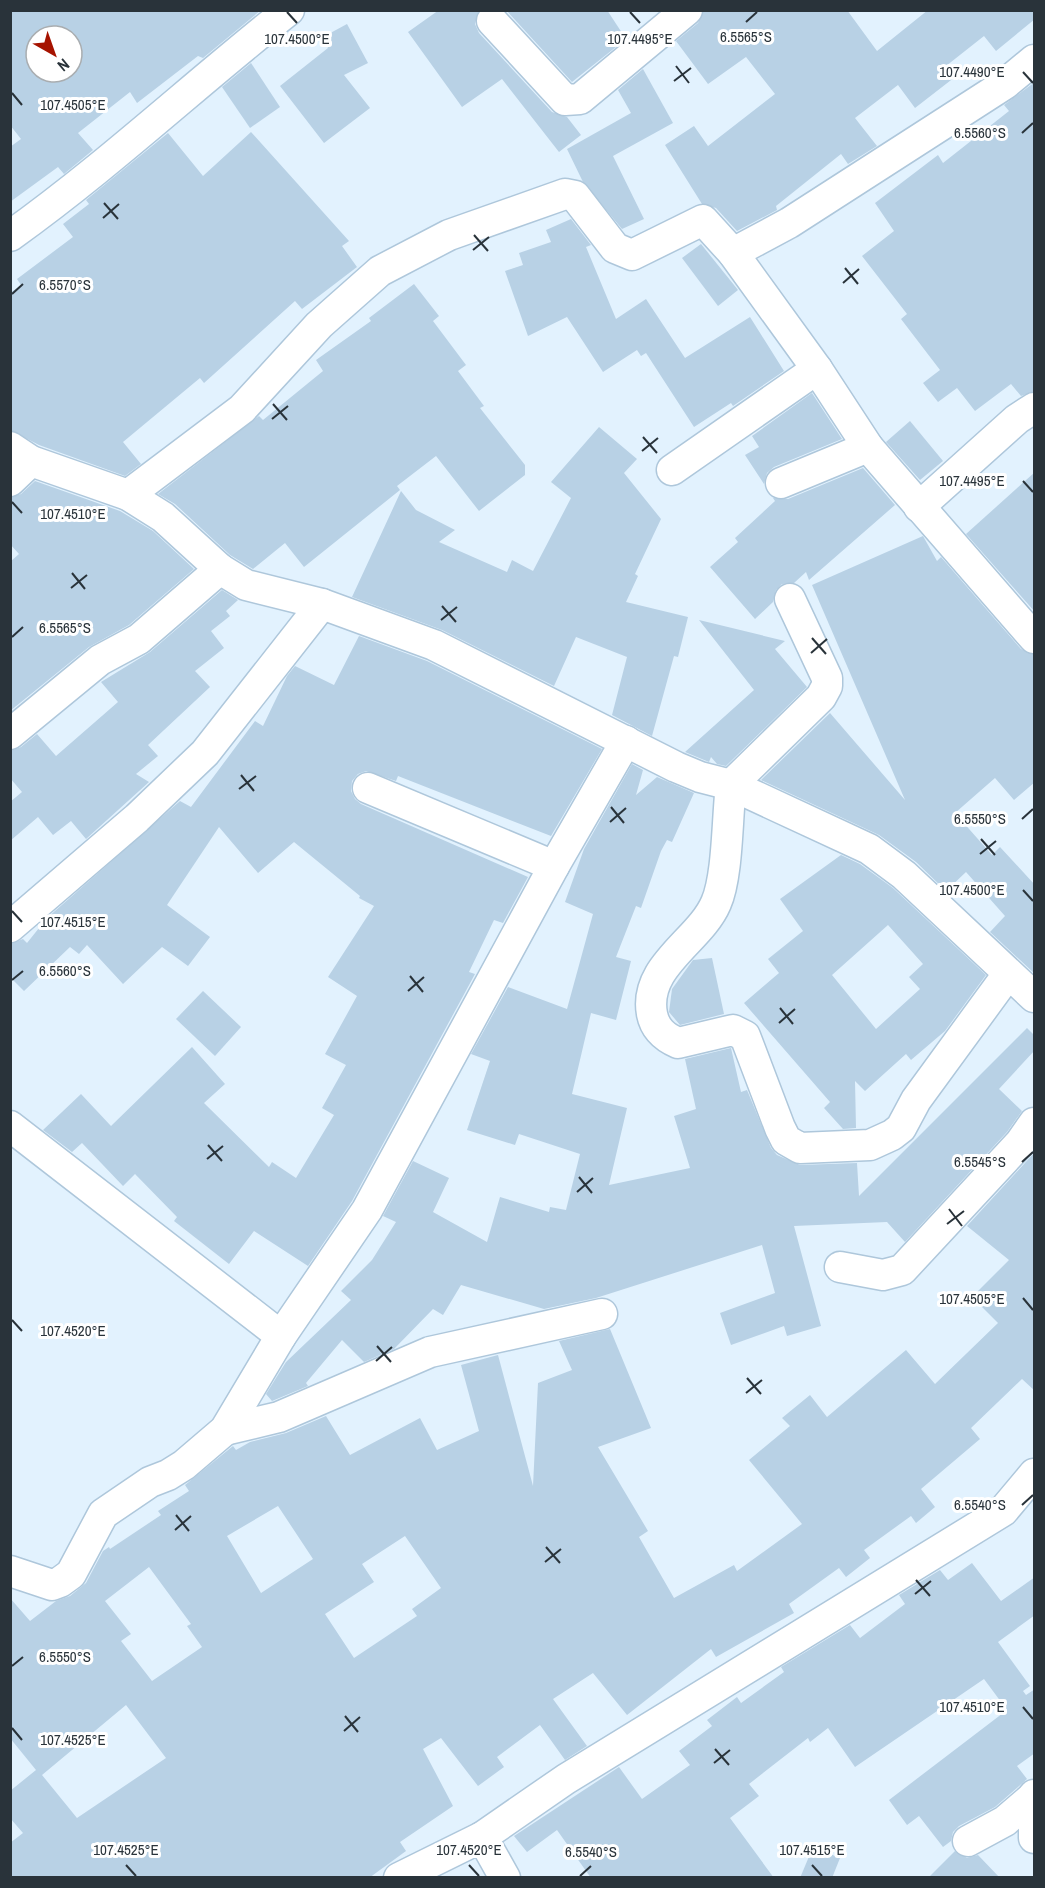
<svg xmlns="http://www.w3.org/2000/svg" width="1045" height="1888" font-family="'Archivo Narrow',sans-serif">
<style>
.building{fill:#b8d1e5;fill-rule:evenodd}
.lines{fill:none;stroke-linecap:round;stroke-linejoin:round}
.minor-casing{stroke:#aec7db;stroke-width:33}
.minor{stroke:#fff;stroke-width:30}
.ticks{fill:none;stroke:#29333a;stroke-width:2}
.ticks-label{font-size:15px;text-anchor:middle;fill:#29333a;stroke:#fff;stroke-width:6;stroke-linejoin:round;paint-order:stroke}
</style>
<rect width="100%" height="100%" fill="#e2f2fe"/>
<!-- building -->
<g class="building">
<path d="M10,10H261L203,58L198,56L137,103L130,92L78,133L93,150L64,174L58,167L10,202V147L21,139L10,125ZM36,36H72V72H36Z"/>
<polygon points="439,10 479,10 475,24 479,33 552,112 567,117 581,135 559,152 502,79 462,107 408,32"/>
<polygon points="506,10 607,10 626,39 572,82"/>
<polygon points="704,10 847,10 877,51 928,10 1035,10 1035,19 996,51 984,36 946,66 955,77 915,108 898,85 855,118 877,146 848,164 841,154 776,206 777,210 737,231 716,208 702,204 665,145 694,126 708,146 775,94 746,57 708,84 676,41 698,23"/>
<polygon points="347,24 368,63 344,75 370,108 324,143 280,86 328,48 323,37"/>
<polygon points="251,63 280,107 250,128 222,87"/>
<polygon points="643,69 673,123 613,156 644,219 622,229 583,182 567,149 631,113 618,90"/>
<polygon points="1035,82 1035,391 1021,396 1011,384 975,411 957,388 938,402 923,383 940,370 901,319 907,314 862,256 894,231 875,203 938,155 943,163 1009,111 1004,105"/>
<polygon points="251,132 349,241 342,246 357,267 302,309 295,301 204,383 200,378 123,442 141,464 125,476 39,445 10,430 10,293 21,285 17,279 73,237 63,224 89,204 86,200 168,133 203,176"/>
<polygon points="571,219 591,245 586,247 616,319 646,299 685,358 750,317 784,371 733,406 731,403 694,427 646,353 641,356 637,350 603,372 567,317 528,336 505,271 523,265 519,253 551,242 546,230"/>
<polygon points="701,244 738,290 718,306 682,258"/>
<polygon points="414,284 439,316 433,321 466,365 458,371 484,406 480,408 525,465 525,475 479,511 436,456 397,486 400,490 304,567 285,543 253,569 230,555 175,504 158,494 259,416 263,420 323,371 316,360 371,321 369,318"/>
<polygon points="812,393 842,439 774,467 767,473 764,484 745,455 759,447 752,436"/>
<polygon points="910,421 943,461 920,480 886,442"/>
<polygon points="599,427 637,459 624,473 661,519 635,574 638,576 626,602 688,617 678,657 674,656 652,736 612,715 627,657 576,637 554,686 442,630 352,597 401,491 416,510 455,530 439,542 507,572 512,560 533,571 571,498 551,482"/>
<polygon points="863,468 895,505 809,580 806,572 794,583 782,584 776,590 773,602 755,619 710,567 738,542 735,538 775,501 773,498 788,499"/>
<polygon points="1035,472 1035,612 966,534"/>
<polygon points="35,481 120,511 153,531 194,569 129,625 89,647 10,711 10,562 19,554 10,544 10,498 21,494"/>
<polygon points="923,536 937,561 941,557 1021,649 1035,655 1035,782 1014,800 995,778 955,813 992,855 1000,847 1035,885 1035,974 990,932 1005,916 966,872 946,891 916,862 879,835 761,780 830,713 905,800 812,585"/>
<polygon points="222,590 238,600 226,611 230,616 211,631 224,648 195,671 210,687 148,745 158,756 136,774 149,782 86,839 71,821 53,835 38,817 10,841 10,802 22,792 10,778 10,751 21,747 37,734 56,756 118,702 101,682 150,652"/>
<polygon points="699,620 785,641 775,649 807,687 726,766 717,764 711,757 709,762 685,752 754,690"/>
<polygon points="359,636 427,661 602,749 551,836 398,776 396,781 366,771 358,774 352,781 351,791 355,799 361,804 528,877 503,923 494,920 469,972 475,974 352,1201 308,1266 254,1231 229,1264 174,1221 177,1217 135,1174 123,1186 82,1143 72,1152 43,1130 81,1094 111,1126 192,1047 225,1084 204,1103 269,1167 272,1162 296,1178 334,1115 322,1108 346,1065 325,1054 357,996 328,977 374,906 359,898 360,896 294,842 258,873 219,827 167,905 210,937 188,966 162,947 123,984 87,945 79,954 70,947 24,991 10,977 10,944 23,939 27,943 47,918 180,801 191,807 255,721 263,726 287,676 295,666 334,685"/>
<polygon points="632,764 643,770 636,795 657,777 694,793 672,842 667,840 661,851 641,908 636,906 616,957 631,961 616,1020 591,1013 572,1094 627,1108 609,1185 690,1168 674,1116 696,1109 685,1059 731,1048 741,1092 747,1090 771,1148 777,1155 800,1165 857,1163 859,1196 1027,1028 1035,1036 1035,1050 999,1089 1022,1111 1007,1132 905,1242 887,1222 794,1226 821,1326 787,1336 784,1326 731,1345 720,1313 775,1293 762,1245 596,1298 544,1309 461,1285 443,1315 433,1309 394,1349 364,1362 342,1340 306,1383 308,1386 272,1401 266,1394 286,1362 351,1300 341,1291 372,1260 396,1222 383,1216 413,1161 449,1178 433,1212 487,1242 500,1197 549,1212 550,1207 566,1210 580,1154 519,1134 515,1145 467,1130 490,1061 471,1054 508,987 567,1009 593,914 565,902 584,849"/>
<path d="M841,855L860,864L893,888L986,975L945,1031L911,1060L906,1054L865,1091L855,1081L856,1128L843,1129L824,1108L830,1102L744,1003L779,973L768,959L803,931L780,899ZM888,925L923,964L909,977L920,989L876,1029L832,975Z"/>
<polygon points="712,958 724,1014 680,1025 669,1012 672,989 693,960"/>
<polygon points="203,991 241,1027 215,1056 176,1019"/>
<path d="M1035,1152V1391L1022,1379L971,1428L980,1439L921,1489L935,1507L916,1523L911,1516L864,1550L870,1558L846,1577L839,1568L789,1604L794,1613L716,1657L711,1649L627,1715L593,1673L553,1699L587,1746L565,1760L540,1725L497,1757L504,1767L478,1786L441,1738L423,1749L453,1806L400,1842L406,1851L369,1878H10V1843L23,1833L10,1818V1791L36,1770L10,1738V1598L30,1621L56,1601L70,1596L86,1583L103,1551L109,1547L110,1549L161,1515L158,1511L189,1491L185,1485L233,1446L236,1450L250,1442L286,1433L326,1416L350,1455L420,1418L437,1450L479,1431L461,1365L498,1355L533,1486L538,1383L572,1370L559,1341L610,1329L651,1428L598,1447L648,1531L639,1537L674,1598L734,1565L737,1571L802,1524L749,1460L790,1426L782,1418L810,1395L827,1417L906,1350L935,1384L998,1323L972,1297L1009,1260L967,1226ZM278,1506L313,1559L261,1593L227,1536ZM405,1536L441,1588L412,1609L417,1616L354,1658L325,1614L374,1582L362,1564ZM149,1567L191,1624L187,1626L202,1647L152,1681L121,1641L131,1634L105,1601ZM126,1705L166,1758L77,1818L42,1775Z"/>
<polygon points="972,1563 1001,1601 1035,1577 1035,1615 998,1642 1030,1686 1023,1691 1026,1695 1035,1689 1035,1753 1017,1766 1027,1779 995,1807 959,1826 953,1832 951,1841 943,1847 919,1816 907,1825 889,1800 1007,1710 984,1679 855,1767 828,1728 810,1742 808,1738 749,1784 759,1796 730,1818 774,1878 591,1878 557,1830 527,1852 514,1836 619,1767 642,1799 690,1765 679,1751 712,1726 707,1720 737,1697 741,1703 784,1672 781,1667 850,1625 860,1638 905,1604 899,1595 940,1570 948,1580"/>
<polygon points="813,1847 840,1858 832,1878 800,1878"/>
<polygon points="955,1851 967,1858 978,1855 1000,1878 928,1878"/>
</g>
<g class="lines">
<!-- minor casing -->
<g class="minor-casing">
<g id="minor">
<polyline points="492,21 565,100 580,99 687,10"/>
<path d="M10,236C108,166 195,84 289,10"/>
<polyline points="733,253 789,223 1005,84 1034,60"/>
<polyline points="10,447 31,461 128,495 163,517 220,569 246,585 322,604 434,645 676,767 700,777 731,785 869,849 904,875 1034,997"/>
<polyline points="672,470 817,369"/>
<polyline points="10,481 31,461"/>
<polyline points="781,483 868,447"/>
<polyline points="128,495 242,409 319,325 380,271 449,235 565,194 575,196 615,248 632,255 703,220 733,253 817,369 868,447 1034,638"/>
<polyline points="919,507 1017,419 1034,408"/>
<path d="M790,599L827,678V686L821,697L731,785C727,817 728,876 716,903C700,941 643,966 652,1014C655,1029 664,1037 678,1043L733,1030L745,1036L780,1128L786,1140L800,1148L870,1145L892,1135L901,1128L916,1100L1008,974"/>
<polyline points="10,734 100,660 139,639 220,569"/>
<polyline points="368,788 554,866"/>
<polyline points="10,927 137,818 205,753 322,604"/>
<polyline points="10,1126 281,1336"/>
<polyline points="840,1267 883,1275 902,1270 1020,1143 1034,1123"/>
<polyline points="225,1430 279,1417 430,1352 602,1314"/>
<polyline points="10,1571 52,1585 60,1582 71,1574 103,1514 150,1482 168,1475 184,1465 225,1430 281,1336 367,1210 554,866 626,741"/>
<polyline points="1034,1795 1034,1838"/>
<polyline points="482,1837 505,1878"/>
<polyline points="968,1841 1005,1821 1033,1797"/>
<polyline points="399,1878 482,1837 566,1779 1003,1511 1034,1474"/>
</g>
</g>
<!-- minor -->
<use href="#minor" class="minor"/>
</g>
<!-- ticks -->
<path class="ticks" d="M287,12L297,23M630,12L640,23M746,22L757,12M676,66L689,83M1023,72L1033,83M674,81L691,68M12,93L22,105M1022,133L1033,123M104,203L118,219M103,218L119,204M474,235L488,251M473,250L489,237M845,268L858,284M843,283L859,269M12,294L23,284M273,404L287,420M272,419L288,406M643,437L657,453M642,451L658,438M1023,481L1033,492M12,502L22,513M72,573L85,589M71,588L87,575M442,606L456,622M441,620L457,607M12,637L23,627M812,638L826,654M811,653L827,639M241,775L254,791M239,789L256,776M611,807L624,823M1022,819L1033,809M610,822L626,808M981,839L995,855M980,854L996,841M1023,890L1033,901M12,911L22,922M410,976L423,992M12,980L23,971M408,991L424,977M780,1008L793,1024M779,1023L795,1009M208,1145L222,1161M207,1159L223,1146M1022,1162L1033,1152M579,1177L592,1193M577,1192L593,1178M949,1209L962,1226M947,1224L964,1211M1023,1298L1033,1310M12,1320L22,1331M377,1346L391,1362M376,1361L392,1347M747,1378L761,1394M746,1393L762,1380M1022,1505L1033,1495M176,1515L189,1531M175,1530L191,1516M546,1547L560,1563M545,1562L561,1549M916,1580L930,1596M915,1594L931,1581M12,1666L23,1657M1023,1707L1033,1719M345,1716L358,1732M12,1728L22,1740M344,1731L360,1717M715,1749L729,1765M714,1763L730,1750M126,1865L136,1876M469,1865L479,1876M812,1865L822,1876M580,1876L591,1866"/>
<g class="ticks-label">
<text x="746" y="42">6.5565°S</text>
<text x="297" y="44">107.4500°E</text>
<text x="640" y="44">107.4495°E</text>
<text x="972" y="77">107.4490°E</text>
<text x="73" y="110">107.4505°E</text>
<text x="980" y="138">6.5560°S</text>
<text x="65" y="290">6.5570°S</text>
<text x="972" y="486">107.4495°E</text>
<text x="73" y="519">107.4510°E</text>
<text x="65" y="633">6.5565°S</text>
<text x="980" y="824">6.5550°S</text>
<text x="972" y="895">107.4500°E</text>
<text x="73" y="927">107.4515°E</text>
<text x="65" y="976">6.5560°S</text>
<text x="980" y="1167">6.5545°S</text>
<text x="972" y="1304">107.4505°E</text>
<text x="73" y="1336">107.4520°E</text>
<text x="980" y="1510">6.5540°S</text>
<text x="65" y="1662">6.5550°S</text>
<text x="972" y="1712">107.4510°E</text>
<text x="73" y="1745">107.4525°E</text>
<text x="126" y="1855">107.4525°E</text>
<text x="469" y="1855">107.4520°E</text>
<text x="812" y="1855">107.4515°E</text>
<text x="591" y="1857">6.5540°S</text>
</g>
<!-- border -->
<rect width="1045" height="1888" fill="none" stroke="#29333a" stroke-width="24"/>
<!-- north arrow -->
<g transform="translate(54 54) rotate(140)"><circle r="28" fill="#ffffff" stroke="#a9adb0" stroke-width="1.5"/>
<path d="M0-4.5L10 22L0 15L-10 22Z" fill="#a61300"/>
<text y="-9" font-size="16" font-weight="bold" text-anchor="middle" fill="#29333a">N</text>
</g>
</svg>
